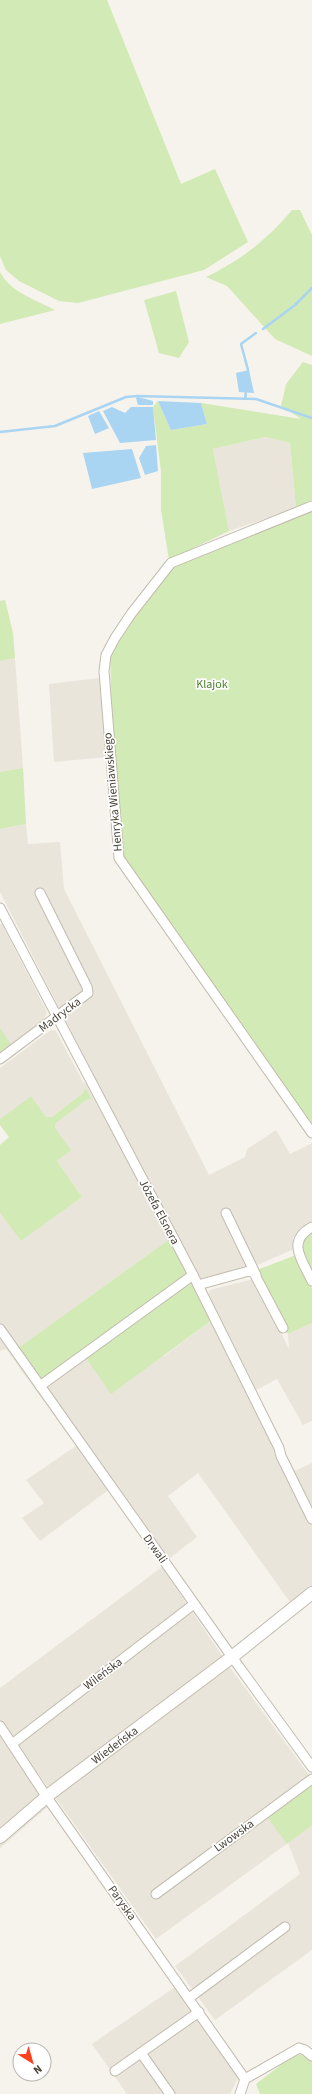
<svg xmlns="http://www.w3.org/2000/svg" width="312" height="2094" font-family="'Source Sans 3',sans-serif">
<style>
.residential{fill:#eae5da}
.green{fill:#d2eab5}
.water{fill:#a9d4f2}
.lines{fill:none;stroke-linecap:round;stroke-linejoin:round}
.stream{stroke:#a9d4f2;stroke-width:2.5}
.minor-casing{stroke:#c2bbae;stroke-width:11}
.tertiary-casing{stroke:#c2bbae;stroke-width:14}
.minor{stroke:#fff;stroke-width:9}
.tertiary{stroke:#fff;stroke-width:12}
.labels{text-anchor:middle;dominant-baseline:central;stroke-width:3.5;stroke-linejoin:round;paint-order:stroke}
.park-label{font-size:12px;fill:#4a7f2a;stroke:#fff}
.street-label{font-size:12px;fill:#4b4439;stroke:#fff}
</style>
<rect width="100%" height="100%" fill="#f6f3ec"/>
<!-- residential -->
<g class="residential">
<polygon points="265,437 290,443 296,508 229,531 213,449"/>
<polygon points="15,658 23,768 0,772 0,661"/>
<polygon points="99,678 107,757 54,762 49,684"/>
<polygon points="26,824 28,844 60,842 64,889 209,1175 245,1157 247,1149 276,1130 290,1154 312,1143 312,1224 296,1233 293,1238 294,1249 292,1250 255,1266 225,1209 222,1211 250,1267 198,1279 0,892 0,829"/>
<polygon points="0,924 2,924 47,1012 44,1019 11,1044 0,1028"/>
<polygon points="51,1030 56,1031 84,1084 85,1082 170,1239 18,1348 86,1358 164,1356 212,1320 295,1471 312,1463 312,1588 292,1605 198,1473 168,1496 197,1537 166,1561 115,1485 40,1541 22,1518 44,1503 26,1480 76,1446 6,1349 0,1351 0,1213 21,1241 82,1197 57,1161 70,1150 55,1129 56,1123 88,1099 92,1100 86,1088 83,1093 52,1117 46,1117 31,1096 0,1119 0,1068"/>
<polygon points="253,1279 257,1283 289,1349 288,1334 312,1323 312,1421 303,1425 277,1379 254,1391 207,1299 210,1290"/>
<polygon points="162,1567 229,1666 312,1779 312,1950 215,2020 175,1966 300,1874 288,1843 156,1939 0,1720 0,1688"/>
<polygon points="0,1731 50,1805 0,1848"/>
<polygon points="175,1987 239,2076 230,2094 127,2094 92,2044"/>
</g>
<!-- green -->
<g class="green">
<polygon points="0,0 107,0 181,184 215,169 248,242 204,270 78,303 59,301 19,281 6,270 0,256"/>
<path d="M292,210H300L312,235V356L275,339L227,286L206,277C241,260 267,240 292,210Z"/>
<path d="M0,272C10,292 36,300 55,310L0,324Z"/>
<polygon points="176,291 189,342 179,358 159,353 144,300"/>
<polygon points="303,362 312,365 312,500 296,508 290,443 265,437 213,449 229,531 169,560 161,510 161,472 153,407 158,401 171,430 207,424 201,403 301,419 281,406 286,384"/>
<polygon points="312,510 312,1127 121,854 113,747 110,652 174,564"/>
<polygon points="5,600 13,633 15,658 0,661 0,601"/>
<polygon points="23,768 26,824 0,829 0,772"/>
<polygon points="0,1028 11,1044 0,1052"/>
<polygon points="86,1088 92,1100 88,1099 56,1123 55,1128 71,1150 57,1161 82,1197 21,1241 0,1213 0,1145 9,1137 0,1125 0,1119 31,1096 46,1117 52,1117 83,1093"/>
<polygon points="312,1231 312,1271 302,1250 301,1242"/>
<polygon points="170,1239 187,1275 41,1381 18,1348"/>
<polygon points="296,1255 312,1289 312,1323 288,1334 257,1270"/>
<polygon points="192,1282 212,1320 111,1394 86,1358"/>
<polygon points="312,1785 312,1825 287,1844 268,1818"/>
<polygon points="295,2054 308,2056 312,2062 312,2094 260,2094 256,2084"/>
</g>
<!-- water -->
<g class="water">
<polygon points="249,370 254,393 239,392 236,373"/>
<polygon points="138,397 153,401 153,405 138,405 136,398"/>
<polygon points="158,401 201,403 207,424 171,430"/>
<polygon points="112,407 125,413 131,407 153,407 156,440 120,443 103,411"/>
<polygon points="99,411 109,428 95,434 88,416"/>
<polygon points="156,445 158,471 145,475 139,458 146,446"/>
<polygon points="132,449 141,478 92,489 83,453"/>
</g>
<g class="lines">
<!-- stream -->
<g class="stream">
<polyline points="263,329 295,305 312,288"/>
<polyline points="248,370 241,344 256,333"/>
<polyline points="245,399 246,392"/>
<polyline points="0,432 55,426 126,397 137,396 256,399 312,418"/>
</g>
<!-- minor casing -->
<g class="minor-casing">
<g id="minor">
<polyline points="312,506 171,563 131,614 115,638 106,655 104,671 119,858 312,1133"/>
<polyline points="0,908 193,1275 279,1448 281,1456 312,1519"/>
<polyline points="0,1059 88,993 87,987 40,893"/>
<polyline points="226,1213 256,1275"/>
<path d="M312,1227C286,1241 302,1260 312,1281"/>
<polyline points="198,1285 249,1271 254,1273 283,1328"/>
<polyline points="0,1329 232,1657 312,1767"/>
<polyline points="40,1386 193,1275"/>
<polyline points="0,1726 46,1796 245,2079"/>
<polyline points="12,1744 194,1604"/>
<polyline points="156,1894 312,1779"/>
<polyline points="189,1998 285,1927"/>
<polyline points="141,2053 170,2094"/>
<polyline points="115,2071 199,2012"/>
<polyline points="245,2079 299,2048 305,2050 312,2056"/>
<polyline points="240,2094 245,2079"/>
</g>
</g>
<!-- tertiary casing -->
<g class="tertiary-casing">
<g id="tertiary">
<path id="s1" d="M0,1837L51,1793L232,1657L312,1593"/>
</g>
</g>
<!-- minor -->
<use href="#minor" class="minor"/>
<!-- tertiary -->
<use href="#tertiary" class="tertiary"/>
</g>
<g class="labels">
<!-- park labels -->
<g class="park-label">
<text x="212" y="684">Klajok</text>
</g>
<!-- street labels -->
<g class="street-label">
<text transform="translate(113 792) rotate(-95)">Henryka Wieniawskiego</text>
<text transform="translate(60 1015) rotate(-37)">Madrycka</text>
<text transform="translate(159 1212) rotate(62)">Józefa Elsnera</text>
<text transform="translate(155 1549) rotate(55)">Drwali</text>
<text transform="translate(103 1674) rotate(-37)">Wileńska</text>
<text stroke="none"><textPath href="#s1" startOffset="147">Wiedeńska</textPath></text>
<text transform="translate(234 1836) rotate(-36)">Lwowska</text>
<text transform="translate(122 1903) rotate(55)">Paryska</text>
</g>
</g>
<!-- north arrow -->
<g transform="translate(32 2062) rotate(143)"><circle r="19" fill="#ffffff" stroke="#b7b4b0"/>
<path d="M0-3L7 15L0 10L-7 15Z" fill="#fc3f1d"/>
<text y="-6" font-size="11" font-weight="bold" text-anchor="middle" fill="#4b4439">N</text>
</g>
</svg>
